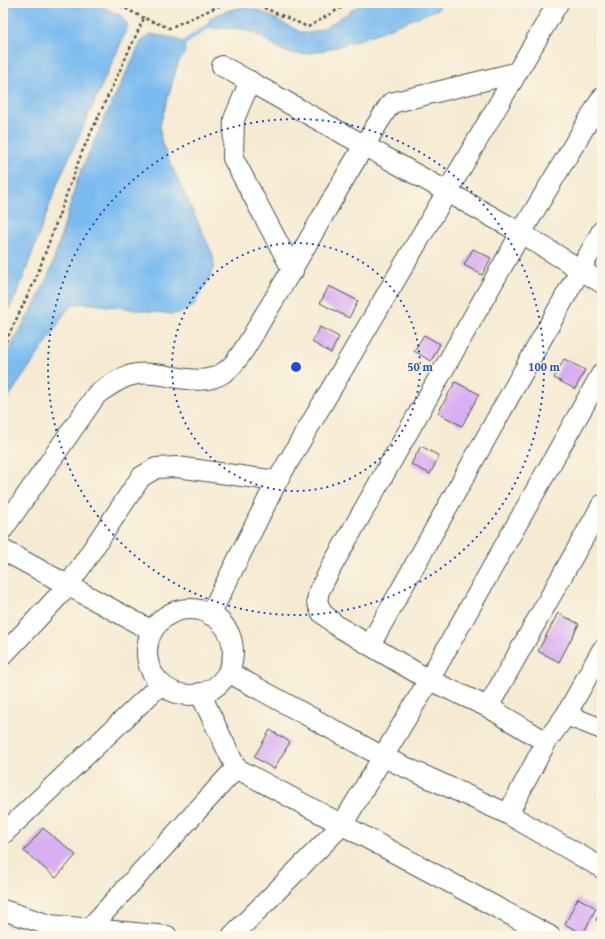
<svg xmlns="http://www.w3.org/2000/svg" width="605" height="939" font-family="'Gentium Book Plus',serif">
<style>
.water{fill:#7bbbef;stroke:#4d7c92}
.lines{fill:none;stroke-linecap:round;stroke-linejoin:round}
.stream{stroke:#7bbbef;stroke-width:5}
.building{fill:#d9adf3}
.minor-casing{stroke:#3f574c;stroke-width:22}
.path{stroke:#3f574c;stroke-width:2.5;stroke-dasharray:3 3;stroke-linecap:butt}
.minor{stroke:#fff;stroke-width:20}
.ring{fill:none;stroke:#1d4ed8;stroke-width:2;stroke-dasharray:2 4}
.centre{fill:#1d4ed8;stroke:#fcf5e5;stroke-width:2}
.ring-label{font-size:12px;text-anchor:middle;font-weight:bold;fill:#1d4ed8;stroke:#fcf5e5;stroke-width:3;stroke-linejoin:round;paint-order:stroke}
</style>
<rect width="100%" height="100%" fill="#fcf5e5"/>
<filter id="ink" filterUnits="userSpaceOnUse"><feTurbulence type="fractalNoise" baseFrequency=".025" numOctaves="2"/><feDisplacementMap in="SourceGraphic" scale="8" xChannelSelector="R" yChannelSelector="G"/><feConvolveMatrix kernelMatrix="1 2 1 2 8 2 1 2 1" color-interpolation-filters="sRGB"/></filter>
<filter id="wash" filterUnits="userSpaceOnUse"><feTurbulence type="fractalNoise" baseFrequency=".012" numOctaves="4" result="noise"/><feDisplacementMap in="SourceGraphic" scale="16" xChannelSelector="R" yChannelSelector="G"/><feGaussianBlur stdDeviation="0.9" result="paint"/><feColorMatrix in="noise" values="0 0 0 0 0 0 0 0 0 0 0 0 0 0 0 0 0 1.4 0 .05"/><feComposite in="paint" operator="in"/></filter>
<g filter="url(#wash)">
<rect width="100%" height="100%" fill="#f6ead2"/>
<!-- water -->
<g class="water">
<polygon points="3,3 95,3 121,16 128,25 125,34 58,182 18,292 3,322"/>
<path d="M362,3H443L438,9C409,20 317,61 290,53C274,49 262,35 247,30C235,26 218,32 208,26L210,18C248,0 254,8 289,26C295,29 301,34 309,33C325,31 348,12 362,3Z"/>
<polygon points="150,34 175,38 184,43 185,52 178,63 160,125 161,140 167,156 213,255 214,267 209,278 193,307 180,313 171,314 85,303 73,304 64,314 51,336 3,405 3,360 37,300 52,267 78,178 104,119 141,42"/>
</g>
<g class="lines">
<!-- stream -->
<polyline class="stream" points="184,43 208,26"/>
</g>
<g id="blocks">
<!-- building -->
<g class="building">
<polygon points="473,249 491,258 482,275 464,265"/>
<polygon points="329,286 358,301 349,318 320,303"/>
<polygon points="320,327 339,337 331,353 312,342"/>
<polygon points="424,335 440,344 431,361 414,351"/>
<polygon points="564,359 585,370 575,389 554,378"/>
<polygon points="455,382 479,394 462,426 438,413"/>
<polygon points="421,446 439,456 430,474 411,464"/>
<polygon points="558,613 579,624 559,662 538,651"/>
<polygon points="270,730 290,742 274,769 254,757"/>
<polygon points="43,828 76,855 56,878 24,851"/>
<polygon points="578,898 596,908 583,934 565,924"/>
<polygon points="602,907 602,923 596,920"/>
</g>
</g>
</g>
<g filter="url(#ink)">
<use href="#blocks" fill-opacity="0" stroke="#3f574c" stroke-width="1"/>
<g class="lines">
<!-- minor casing -->
<g class="minor-casing">
<g id="minor">
<polyline points="222,66 521,233 602,283"/>
<polyline points="250,81 234,119 233,158 293,271"/>
<path d="M3,529L97,394C109,386 122,376 137,374C166,370 200,391 226,371C238,363 254,333 262,319C307,248 344,173 391,103L515,73"/>
<polyline points="3,550 152,631"/>
<circle cx="190" cy="652" r="43"/>
<polyline points="210,615 277,481 558,3"/>
<polyline points="370,645 602,231"/>
<polyline points="3,655 68,586 141,477 156,468 177,467 277,481"/>
<polyline points="228,672 383,757 508,814 602,868"/>
<polyline points="200,693 236,768 550,936"/>
<polyline points="488,707 602,505"/>
<polyline points="566,715 602,729"/>
<polyline points="546,742 488,707 429,680 337,626 322,613 317,601 319,591 333,564 521,233 602,98"/>
<polyline points="508,814 546,742 566,715 602,650"/>
<polyline points="3,834 161,684"/>
<polyline points="3,910 49,925 167,936"/>
<polyline points="88,930 236,768"/>
<polyline points="232,936 342,825 429,680 602,373"/>
</g>
</g>
<!-- path -->
<g class="path">
<polyline points="115,3 144,18"/>
<polyline points="253,3 308,27 349,3"/>
<polyline points="3,347 36,278 82,152 144,18 169,28 226,3"/>
</g>
<!-- minor -->
<use href="#minor" class="minor"/>
</g>
</g>
<!-- distance rings -->
<g class="ring">
<circle cx="296" cy="367" r="124"/>
<circle cx="296" cy="367" r="248"/>
</g>
<circle cx="296" cy="367" r="6" class="centre"/>
<g class="ring-label">
<text x="420" y="371">50 m</text>
<text x="544" y="371">100 m</text>
</g>
<!-- margin -->
<rect width="605" height="939" fill="none" stroke="#fcf5e5" stroke-width="16"/>
</svg>
